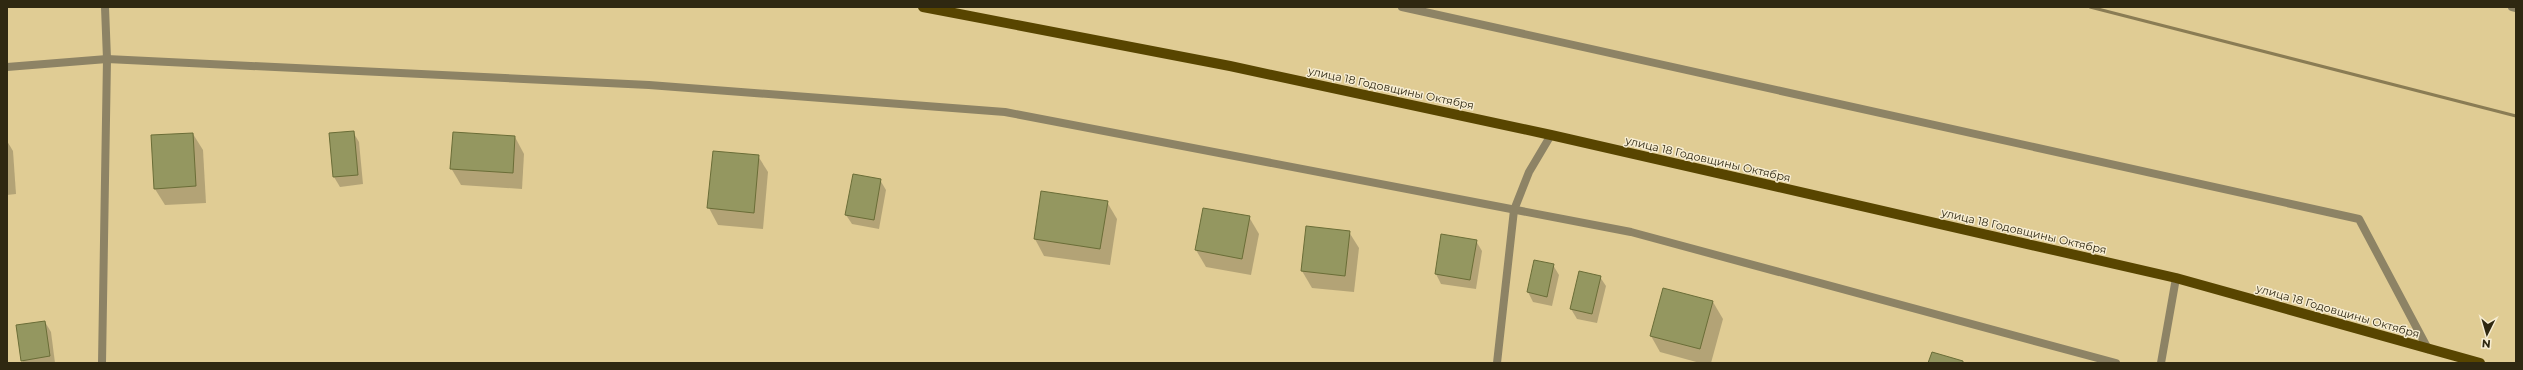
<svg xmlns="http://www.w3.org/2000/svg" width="2523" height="370" font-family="Montserrat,sans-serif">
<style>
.shadow{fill:#0003}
.building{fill:#949760;stroke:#6a6d37}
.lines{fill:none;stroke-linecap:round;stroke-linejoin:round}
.lane{stroke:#8d8365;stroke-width:8}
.street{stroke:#8d8365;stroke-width:8}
.primary{stroke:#584500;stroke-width:10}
.rail{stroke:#8a7c54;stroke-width:3}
.labels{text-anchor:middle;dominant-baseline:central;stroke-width:3;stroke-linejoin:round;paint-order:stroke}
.street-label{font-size:11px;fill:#2f2811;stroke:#f7edd2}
</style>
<rect width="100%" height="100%" fill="#e0cc94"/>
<!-- shadow -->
<g class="shadow">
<polygon points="353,132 359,142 363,184 340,187 334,177"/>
<polygon points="193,134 203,150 206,203 165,205 155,189"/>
<polygon points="515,137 524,154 522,189 461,185 451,168"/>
<polygon points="7,141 13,151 16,194 7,195"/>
<polygon points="713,152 758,156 768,172 763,229 718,225 709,208"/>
<polygon points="880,180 886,190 879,229 852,224 846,215"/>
<polygon points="1107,202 1117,219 1110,265 1044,256 1035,239"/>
<polygon points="1204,209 1249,217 1259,234 1251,275 1206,267 1196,250"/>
<polygon points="1349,232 1359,248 1354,292 1312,288 1302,271"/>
<polygon points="1476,241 1482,251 1476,289 1441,284 1436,274"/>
<polygon points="1553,265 1559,275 1552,306 1533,302 1528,292"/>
<polygon points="1600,277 1606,286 1597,323 1577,319 1571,309"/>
<polygon points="1663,289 1713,302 1723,319 1711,363 1700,363 1660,352 1651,336"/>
<polygon points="45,322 51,332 55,363 23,363 22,360"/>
</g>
<!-- building -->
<g class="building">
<polygon points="354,131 358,175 333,177 329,133"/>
<polygon points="453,132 515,136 513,173 450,169"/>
<polygon points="193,133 196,186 154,189 151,135"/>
<polygon points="713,151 759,155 754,213 707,208"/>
<polygon points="853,174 881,179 874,220 845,215"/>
<polygon points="1041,191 1108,201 1100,249 1034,239"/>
<polygon points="1203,208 1250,216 1242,259 1195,250"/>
<polygon points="1306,226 1350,231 1345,276 1301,271"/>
<polygon points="1441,234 1477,240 1470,280 1435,274"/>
<polygon points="1534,260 1554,264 1547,297 1527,292"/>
<polygon points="1579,271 1601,276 1592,314 1570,309"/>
<polygon points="1663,288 1713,301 1700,349 1650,336"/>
<polygon points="45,321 50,356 21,361 16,325"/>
<polygon points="1932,352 1963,361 1963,363 1928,363"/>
</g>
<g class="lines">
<!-- lane -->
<g class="lane">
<polyline points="1402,7 2359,219 2428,349"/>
<polyline points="7,67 107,59 649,85 1005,112 1631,232 2116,363"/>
<polyline points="1497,363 1514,210 1529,172 1551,135"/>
</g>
<!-- street -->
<g class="street">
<polyline points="2512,7 2516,8"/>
<polyline points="102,363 107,59 105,7"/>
<polyline points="2161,363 2176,278"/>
</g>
<!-- primary -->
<polyline class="primary" points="923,7 1230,66 1551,135 2176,278 2480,363"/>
<!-- rail -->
<polyline class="rail" points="2090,7 2516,116"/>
</g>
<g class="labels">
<!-- street labels -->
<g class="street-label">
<text transform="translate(1391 88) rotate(12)">улица 18 Годовщины Октября</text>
<text transform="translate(1708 159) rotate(13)">улица 18 Годовщины Октября</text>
<text transform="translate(2024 231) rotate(13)">улица 18 Годовщины Октября</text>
<text transform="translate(2338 311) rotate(16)">улица 18 Годовщины Октября</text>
</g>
</g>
<!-- border -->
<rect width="2523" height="370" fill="none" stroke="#2f2811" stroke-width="16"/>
<!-- north arrow -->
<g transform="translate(2487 334) rotate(185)" stroke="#f7edd2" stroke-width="3" paint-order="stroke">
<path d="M0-3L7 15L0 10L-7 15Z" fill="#2f2811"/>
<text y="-6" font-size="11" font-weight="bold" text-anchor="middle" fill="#2f2811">N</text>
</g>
</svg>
